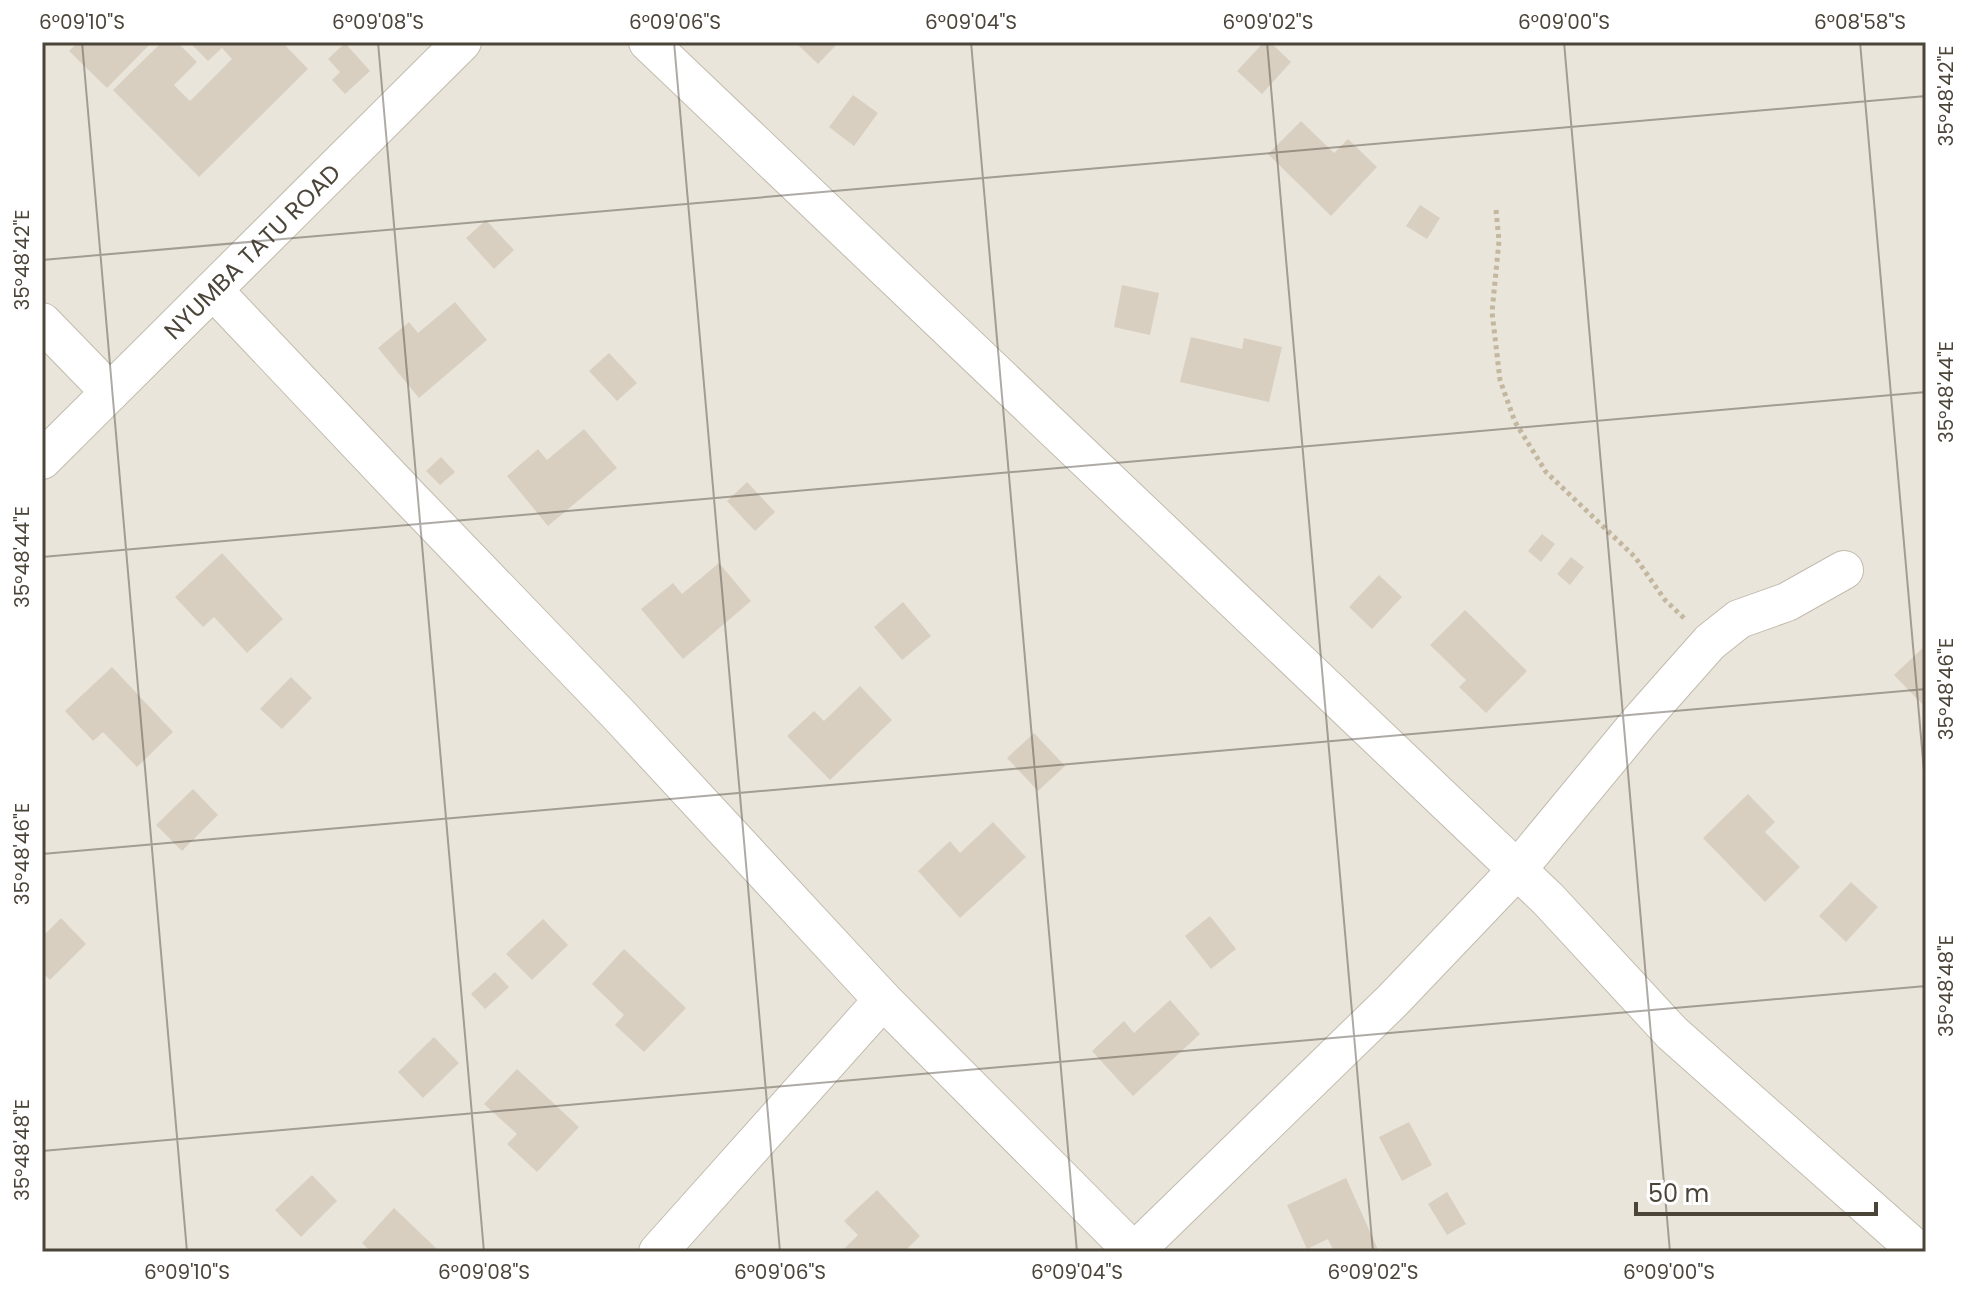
<svg xmlns="http://www.w3.org/2000/svg" width="1968" height="1294" font-family="Poppins,sans-serif">
<style>
.residential{fill:#eae5da}
.building{fill:#d8cfc1}
.lines{fill:none;stroke-linecap:round;stroke-linejoin:round}
.minor-casing{stroke:#c2bbae;stroke-width:40}
.path{stroke:#c4b79f;stroke-width:5;stroke-dasharray:4 4;stroke-linecap:butt}
.minor{stroke:#fff;stroke-width:38}
.ticks{fill:none;stroke:#4b4439;stroke-width:2;stroke-opacity:0.45}
.labels{text-anchor:middle;dominant-baseline:central;stroke-width:8;stroke-linejoin:round;paint-order:stroke}
.street-label{font-size:24px;fill:#4b4439;stroke:#fff}
.neatline{fill:none;stroke:#4b4439;stroke-width:3}
.ticks-label{font-size:20px;text-anchor:middle;fill:#4b4439}
</style>
<rect width="100%" height="100%" fill="#f6f3ec"/>
<!-- residential -->
<rect class="residential" x="42" y="42" width="1884" height="1210"/>
<!-- building -->
<g class="building">
<polygon points="78,42 152,42 107,88 69,51"/>
<polygon points="162,42 177,42 197,62 174,85 190,101 232,59 222,48 208,61 189,42 282,42 308,69 199,177 113,90"/>
<polygon points="795,42 839,42 818,64"/>
<polygon points="1264,42 1270,42 1291,62 1262,94 1237,71"/>
<polygon points="345,43 370,71 345,94 332,80 340,72 328,59"/>
<polygon points="853,95 878,113 854,146 829,127"/>
<polygon points="1301,121 1334,153 1348,139 1377,167 1331,216 1268,154"/>
<polygon points="1420,205 1440,218 1427,239 1406,226"/>
<polygon points="486,220 514,250 494,269 466,238"/>
<polygon points="1122,285 1159,293 1150,335 1114,327"/>
<polygon points="455,302 487,340 419,398 378,348 409,322 418,333"/>
<polygon points="1191,337 1242,349 1244,338 1282,347 1269,402 1180,382"/>
<polygon points="609,353 637,383 617,401 589,371"/>
<polygon points="584,429 617,468 548,526 507,476 538,449 547,460"/>
<polygon points="441,457 455,472 440,485 426,471"/>
<polygon points="747,482 775,512 755,531 727,501"/>
<polygon points="1542,534 1555,544 1541,562 1528,551"/>
<polygon points="222,553 283,619 247,653 214,617 203,627 175,597"/>
<polygon points="1571,557 1584,567 1570,585 1557,574"/>
<polygon points="719,563 751,601 683,659 641,609 673,583 682,594"/>
<polygon points="1379,575 1402,597 1372,629 1349,607"/>
<polygon points="903,602 931,636 902,660 874,627"/>
<polygon points="1465,610 1527,671 1486,713 1459,687 1466,680 1430,645"/>
<polygon points="1926,645 1926,700 1922,704 1894,675"/>
<polygon points="112,667 173,732 137,767 103,732 93,741 65,711"/>
<polygon points="291,677 312,698 282,729 260,709"/>
<polygon points="860,686 892,720 830,780 787,736 814,711 824,721"/>
<polygon points="1034,733 1065,766 1038,791 1007,758"/>
<polygon points="193,789 218,815 182,851 156,825"/>
<polygon points="1748,794 1775,822 1765,832 1800,867 1765,902 1703,838"/>
<polygon points="993,822 1026,857 960,918 918,871 950,841 960,853"/>
<polygon points="1851,882 1878,907 1846,942 1819,916"/>
<polygon points="1210,916 1236,949 1211,969 1185,936"/>
<polygon points="61,918 86,944 50,980 42,972 42,937"/>
<polygon points="543,919 568,945 532,980 506,954"/>
<polygon points="624,949 686,1008 644,1052 615,1025 624,1015 592,984"/>
<polygon points="495,972 509,987 485,1009 471,994"/>
<polygon points="1170,1000 1200,1034 1133,1096 1092,1051 1124,1021 1134,1033"/>
<polygon points="434,1037 459,1063 423,1098 398,1072"/>
<polygon points="517,1069 579,1127 537,1172 507,1144 517,1134 484,1104"/>
<polygon points="1409,1122 1432,1165 1402,1181 1379,1137"/>
<polygon points="312,1175 337,1201 301,1237 275,1210"/>
<polygon points="1346,1178 1379,1252 1334,1252 1328,1239 1307,1249 1287,1205"/>
<polygon points="877,1190 920,1236 904,1252 841,1252 858,1235 844,1221"/>
<polygon points="1447,1192 1466,1224 1447,1235 1428,1204"/>
<polygon points="394,1208 440,1252 371,1252 362,1243"/>
</g>
<g class="lines">
<!-- minor casing -->
<g class="minor-casing">
<g id="minor">
<polyline points="648,42 1548,899 1672,1033 1919,1252"/>
<polyline points="213,290 410,498 619,715 883,1000 1134,1252"/>
<polyline points="42,322 110,392"/>
<path id="s1" d="M42,460L462,42"/>
<polyline points="658,1252 883,1000"/>
<polyline points="1134,1252 1393,1000 1517,870 1640,721 1710,642 1739,619 1787,602 1844,570"/>
</g>
</g>
<!-- path -->
<polyline class="path" points="1496,210 1499,241 1492,312 1500,380 1515,422 1546,472 1635,557 1665,600 1686,620"/>
<!-- minor -->
<use href="#minor" class="minor"/>
</g>
<!-- ticks -->
<path class="ticks" d="M82,42L187,1252M378,42L484,1252M674,42L780,1252M971,42L1077,1252M1267,42L1373,1252M1564,42L1670,1252M1860,42L1926,794M42,260L1926,96M42,557L1926,392M42,854L1926,689M42,1151L1926,986"/>
<g class="labels">
<!-- street labels -->
<g class="street-label">
<text stroke="none"><textPath href="#s1" startOffset="296">NYUMBA TATU ROAD</textPath></text>
</g>
</g>
<!-- border -->
<rect width="1968" height="1294" fill="none" stroke="#ffffff" stroke-width="88"/>
<!-- scale -->
<path d="M1636 1202v12h240v-12" fill="none" stroke="#4b4439" stroke-width="4"/>
<text x="1648" y="1202" font-size="24" fill="#4b4439" stroke="#ffffff" stroke-width="6" paint-order="stroke">50 m</text>
<rect x="44" y="44" width="1880" height="1206" class="neatline"/>
<g class="ticks-label">
<text x="82" y="29">6°09'10"S</text>
<text x="378" y="29">6°09'08"S</text>
<text x="675" y="29">6°09'06"S</text>
<text x="971" y="29">6°09'04"S</text>
<text x="1268" y="29">6°09'02"S</text>
<text x="1564" y="29">6°09'00"S</text>
<text x="1860" y="29">6°08'58"S</text>
<text transform="translate(1946 96) rotate(-90)" y="7">35°48'42"E</text>
<text transform="translate(22 260) rotate(-90)" y="7">35°48'42"E</text>
<text transform="translate(1946 392) rotate(-90)" y="7">35°48'44"E</text>
<text transform="translate(22 557) rotate(-90)" y="7">35°48'44"E</text>
<text transform="translate(1946 689) rotate(-90)" y="7">35°48'46"E</text>
<text transform="translate(22 854) rotate(-90)" y="7">35°48'46"E</text>
<text transform="translate(1946 986) rotate(-90)" y="7">35°48'48"E</text>
<text transform="translate(22 1150) rotate(-90)" y="7">35°48'48"E</text>
<text x="187" y="1279">6°09'10"S</text>
<text x="484" y="1279">6°09'08"S</text>
<text x="780" y="1279">6°09'06"S</text>
<text x="1077" y="1279">6°09'04"S</text>
<text x="1373" y="1279">6°09'02"S</text>
<text x="1669" y="1279">6°09'00"S</text>
</g>
</svg>
